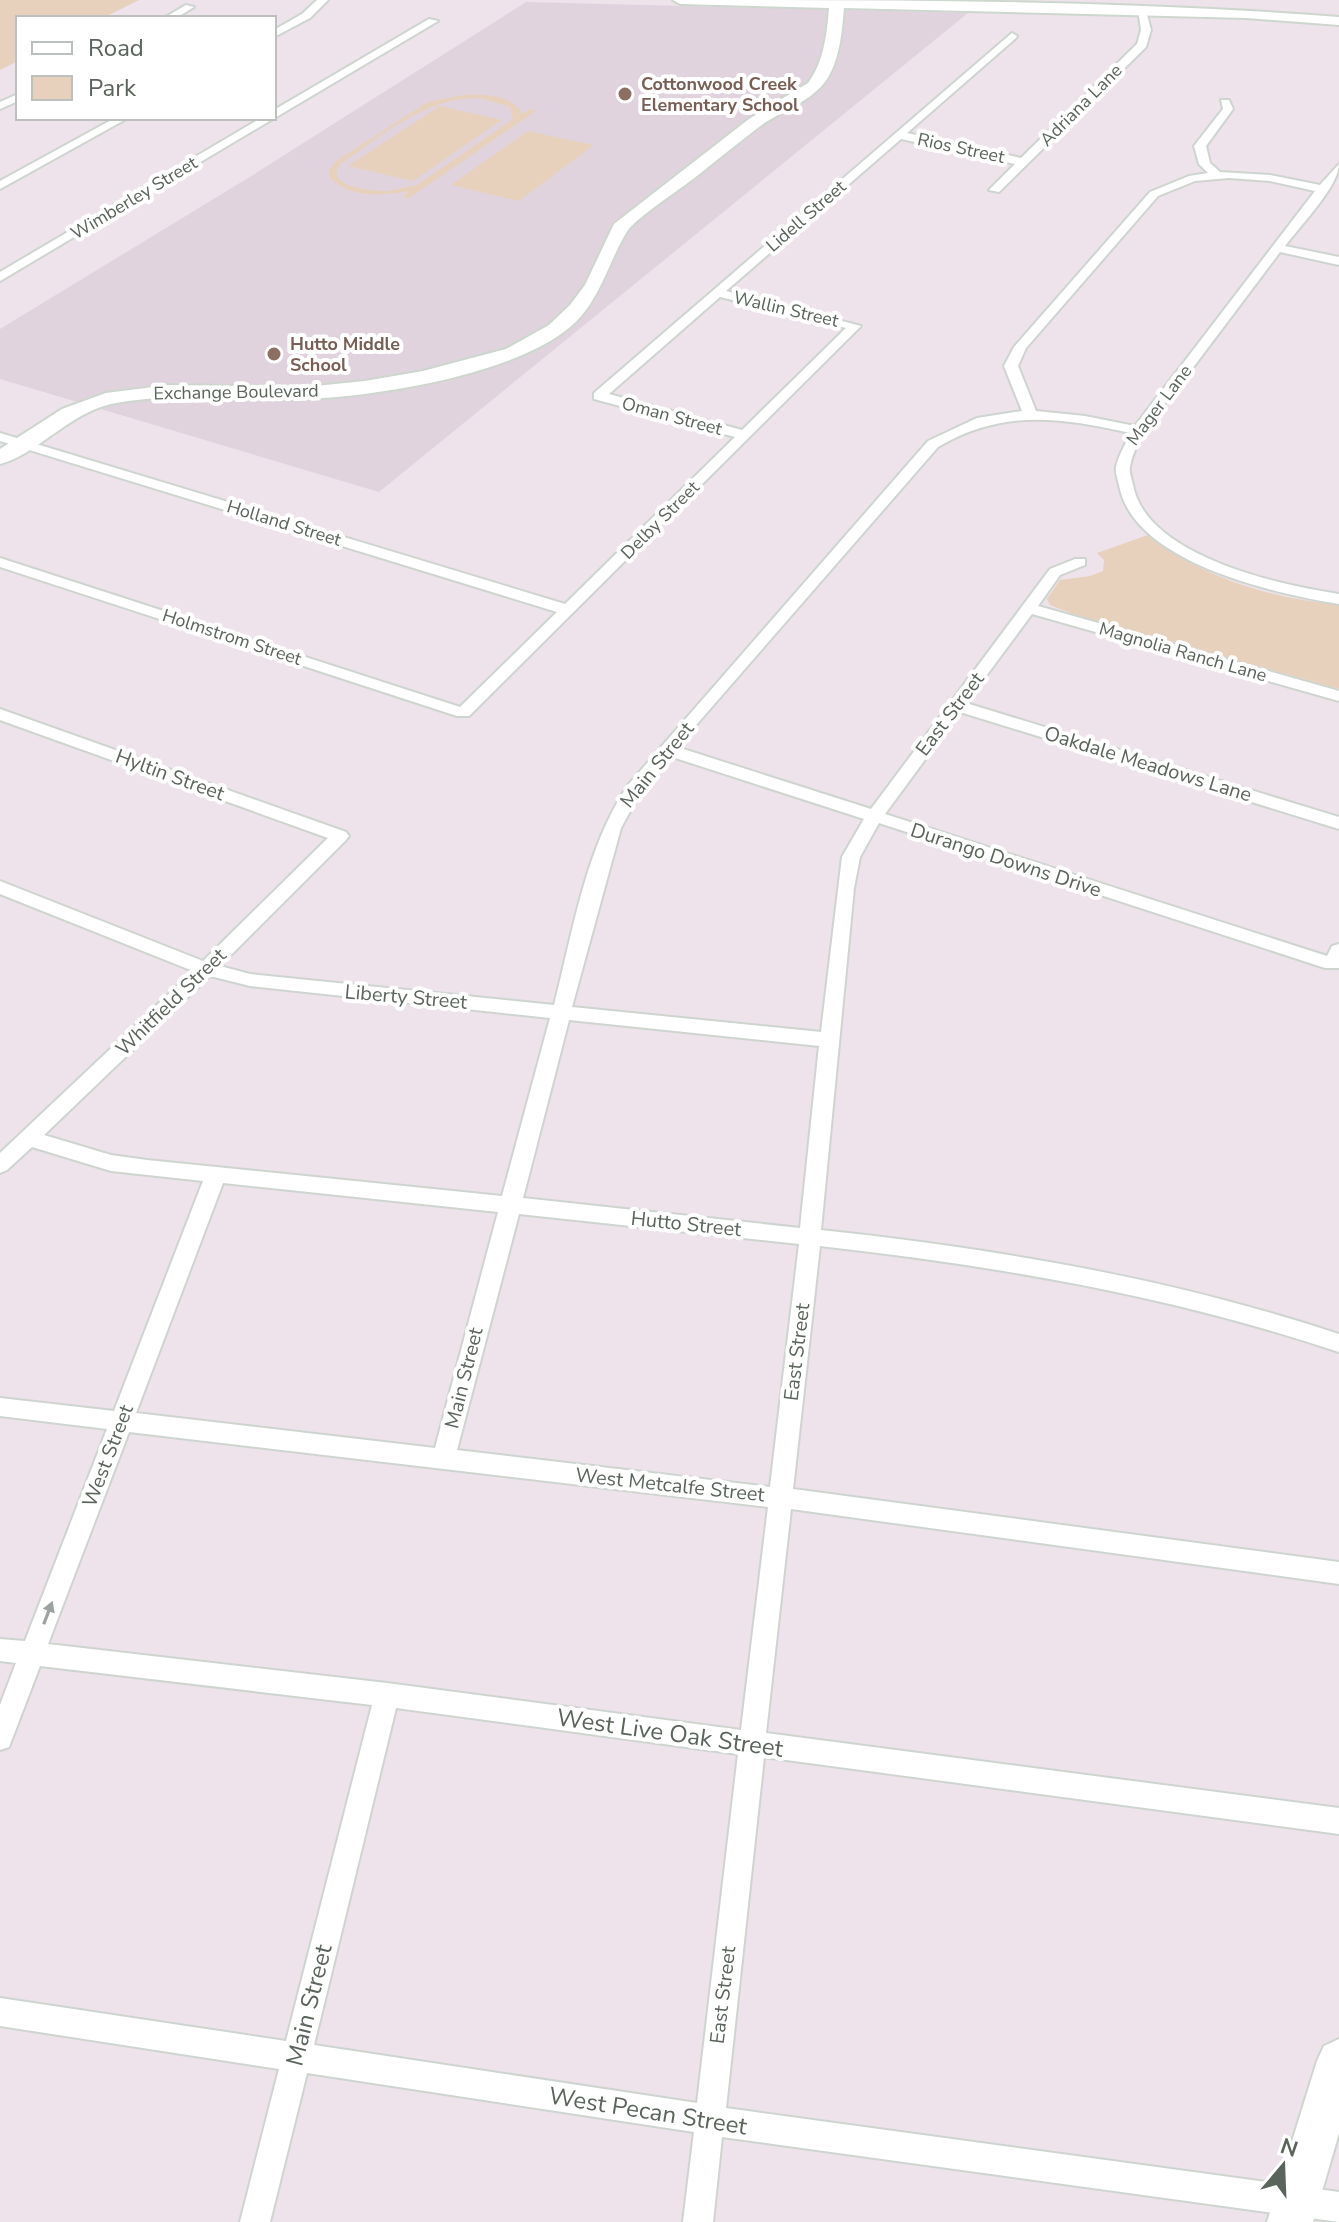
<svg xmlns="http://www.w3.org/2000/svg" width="1339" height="2222" font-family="'Nunito Sans',sans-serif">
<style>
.education{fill:#e0d3de}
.green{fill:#e7d1bd;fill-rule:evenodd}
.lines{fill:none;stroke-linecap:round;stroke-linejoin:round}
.street-casing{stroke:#ced5cf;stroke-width:4}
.secondary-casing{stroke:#cdd7ce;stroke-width:4}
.street{fill:#fff;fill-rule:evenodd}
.secondary{fill:#fff;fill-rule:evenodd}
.oneway{fill:#9ca29d}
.education-dot{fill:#8d6e63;stroke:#fff;stroke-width:3}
.labels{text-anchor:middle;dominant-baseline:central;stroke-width:8;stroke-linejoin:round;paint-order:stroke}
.far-education-label{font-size:18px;font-weight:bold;fill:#785e54;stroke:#fff;text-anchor:start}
.far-street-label{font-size:18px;fill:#5a645b;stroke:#fff}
.street-label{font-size:20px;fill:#5a645b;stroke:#fff}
.near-street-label{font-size:24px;fill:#5a645b;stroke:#fff}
</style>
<rect width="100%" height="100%" fill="#eee2eb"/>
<!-- education -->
<polygon class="education" points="526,2 968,13 379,492 0,379 0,329 253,175"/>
<!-- green -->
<g class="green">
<polygon points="0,0 139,0 103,18 18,18 18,61 0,70"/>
<path d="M464,95C484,94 513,94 522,114L530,109L536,111L409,198L403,197L409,191C383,196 350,198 330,178L329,170L337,160L428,102ZM480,98L510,107L513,119L417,185L388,191L369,190L347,185L337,177V169L342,163C383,134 428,96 480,98Z"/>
<polygon points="440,106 502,120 413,181 348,166"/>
<polygon points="528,131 594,145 519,201 451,185"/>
<path d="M1148,535C1204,578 1269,598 1339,605V689L1073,614L1050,605L1047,599L1060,580L1090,576L1103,571L1104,560L1097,553Z"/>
</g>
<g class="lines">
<!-- street casing -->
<g class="street-casing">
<g id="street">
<polygon points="317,0 328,0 310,18 274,37 274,30 302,14"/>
<polygon points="186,5 194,7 176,18 164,18"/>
<path d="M1138,9L1146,11L1151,30L1146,47L999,192L989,190L1015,164L901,139L726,291L861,326L469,716H457L0,567V558L460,707L557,612L0,441V433L565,604L735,437L594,399V393L1012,33L1017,36L1016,38L907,133L1021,158L1137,44L1141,30ZM720,297L846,328L742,430L609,394Z"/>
<polygon points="429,19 438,21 0,281 0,272 261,118 274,118 274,110"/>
<polygon points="18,94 18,101 0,109 0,102"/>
<path d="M1221,100H1229L1233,109L1206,146L1210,163L1220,172L1270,175L1320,185L1339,164C1339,186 1300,226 1285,246L1339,257V265L1280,252C1251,291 1221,330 1192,369C1172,396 1135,434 1130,467C1129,472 1132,480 1133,485C1146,556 1279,585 1339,594V604C1274,593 1133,563 1119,485C1118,480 1115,472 1116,467C1118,456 1126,444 1130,433C1059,417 1003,409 938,447L677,747L871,809L1050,569L1075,559H1085V565L1060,575L1038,606L1339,691V701L1032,614L966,703L1339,817V829L960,712L885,814L1327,956L1332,946L1339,944V968H1325L879,823L860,857L854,888L821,1230C998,1249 1170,1278 1339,1334V1352C1168,1295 998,1266 820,1246L793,1489L1339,1562V1584L791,1509L766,1733L1339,1808V1834L764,1757L726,2108L1339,2192V2222L722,2137L713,2222H683L694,2132L307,2073L270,2222H240L279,2069L0,2026V1998L286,2041L372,1705L40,1666L9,1747L0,1750V1705L16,1663L0,1661V1639L25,1641L107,1429L0,1416V1398L114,1411L203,1181L111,1171L32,1147L7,1170L0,1173V1153L193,971L0,894V881L203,961L328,838L0,720V709L346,832L349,836L346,840L220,966L250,974L554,1005C573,932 585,849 628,785L928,441L977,418L1022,411L1004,366L1014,347L1150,192L1189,176L1208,173L1199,164L1194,146L1223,109ZM1229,178L1270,181L1315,191L1135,426L1085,416L1036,411L1018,366L1026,348L1158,196L1195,181ZM669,756L864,819L842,857L821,1032L572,1007L621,828L640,793ZM210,976L250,986L550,1018L502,1196L147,1160L111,1155L44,1135ZM569,1020L819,1046L800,1228L523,1198ZM223,1183L498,1212L435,1448L136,1413ZM519,1214L799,1244L770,1487L457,1450ZM129,1432L768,1507L741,1730L387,1683L48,1644ZM396,1708L738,1754L697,2103L314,2045Z"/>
<polygon points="115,118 128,118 0,189 0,181"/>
</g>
</g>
<!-- secondary casing -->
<g class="secondary-casing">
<g id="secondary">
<path d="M673,0C895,0 1118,0 1339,17V25L1246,18L844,8C842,31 840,59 827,79C812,102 780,111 759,127C738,143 717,160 697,176C681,189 635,218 626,233C605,269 598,309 561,334C501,376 379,396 305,399C241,402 175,391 111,404C68,414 36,455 0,464V449L62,409L106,393L169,385L305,387L365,381L423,371L506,349L549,325L570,305L585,285L614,224L749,119L808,83C824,62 827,33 829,8L680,4Z"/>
<polygon points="1339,2039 1339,2133 1313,2222 1267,2222 1317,2061 1324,2046"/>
</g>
</g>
<!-- street -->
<use href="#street" class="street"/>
<!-- secondary -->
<use href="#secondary" class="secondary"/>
</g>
<!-- one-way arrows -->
<defs><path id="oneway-solid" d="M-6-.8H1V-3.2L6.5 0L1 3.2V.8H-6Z" transform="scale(2)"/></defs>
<use class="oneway" href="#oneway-solid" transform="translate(48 1613) rotate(-69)"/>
<!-- markers -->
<g class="education-dot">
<circle cx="625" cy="94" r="8"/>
<circle cx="274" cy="354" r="8"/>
</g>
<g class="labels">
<!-- far-education labels -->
<g class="far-education-label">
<text x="641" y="84">Cottonwood Creek<tspan x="641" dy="21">Elementary School</tspan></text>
<text x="290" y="344">Hutto Middle<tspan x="290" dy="21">School</tspan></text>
</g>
<!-- far-street labels -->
<g class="far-street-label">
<text transform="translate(1081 105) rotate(-45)">Adriana Lane</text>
<text transform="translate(961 148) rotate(12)">Rios Street</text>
<text transform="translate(134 198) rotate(-31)">Wimberley Street</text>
<text transform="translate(806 216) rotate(-41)">Lidell Street</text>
<text transform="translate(786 309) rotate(13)">Wallin Street</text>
<text transform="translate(236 392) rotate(-1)">Exchange Boulevard</text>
<text transform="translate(1159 405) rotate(-53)">Mager Lane</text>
<text transform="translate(672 416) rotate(15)">Oman Street</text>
<text transform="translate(660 520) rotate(-45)">Delby Street</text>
<text transform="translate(284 523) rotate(17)">Holland Street</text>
<text transform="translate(232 637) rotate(18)">Holmstrom Street</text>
<text transform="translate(1183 652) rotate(16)">Magnolia Ranch Lane</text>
</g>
<!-- street labels -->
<g class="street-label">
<text transform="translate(950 714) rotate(-53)">East Street</text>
<text transform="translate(1148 764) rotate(17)">Oakdale Meadows Lane</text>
<text transform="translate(657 765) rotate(-51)">Main Street</text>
<text transform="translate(170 775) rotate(20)">Hyltin Street</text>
<text transform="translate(1006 860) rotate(18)">Durango Downs Drive</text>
<text transform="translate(406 997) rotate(5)">Liberty Street</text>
<text transform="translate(171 1002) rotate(-44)">Whitfield Street</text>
<text transform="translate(686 1224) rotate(6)">Hutto Street</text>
<text transform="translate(797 1352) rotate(-83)">East Street</text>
<text transform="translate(464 1378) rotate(-76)">Main Street</text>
<text transform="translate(108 1456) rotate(-69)">West Street</text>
<text transform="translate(670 1485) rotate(6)">West Metcalfe Street</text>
<text transform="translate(723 1995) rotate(-83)">East Street</text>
</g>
<!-- near-street labels -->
<g class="near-street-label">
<text transform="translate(670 1733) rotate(8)">West Live Oak Street</text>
<text transform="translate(309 2005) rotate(-76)">Main Street</text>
<text transform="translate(648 2111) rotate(9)">West Pecan Street</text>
</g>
</g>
<!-- legend -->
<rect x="16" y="16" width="260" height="104" fill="#ffffff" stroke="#bdc1bd" stroke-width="2"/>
<rect x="32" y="42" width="40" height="12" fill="#ffffff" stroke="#bdc1bd" stroke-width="2"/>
<text x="88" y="56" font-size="24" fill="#5a645b">Road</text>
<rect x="32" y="76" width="40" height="24" fill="#e7d1bd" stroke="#bdc1bd" stroke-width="2"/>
<text x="88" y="96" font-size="24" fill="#5a645b">Park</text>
<!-- north arrow -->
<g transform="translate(1283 2166) rotate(19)" stroke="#ffffff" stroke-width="6" paint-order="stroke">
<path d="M0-6L14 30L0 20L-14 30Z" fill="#5a645b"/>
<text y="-12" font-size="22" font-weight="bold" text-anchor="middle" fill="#5a645b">N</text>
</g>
</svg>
